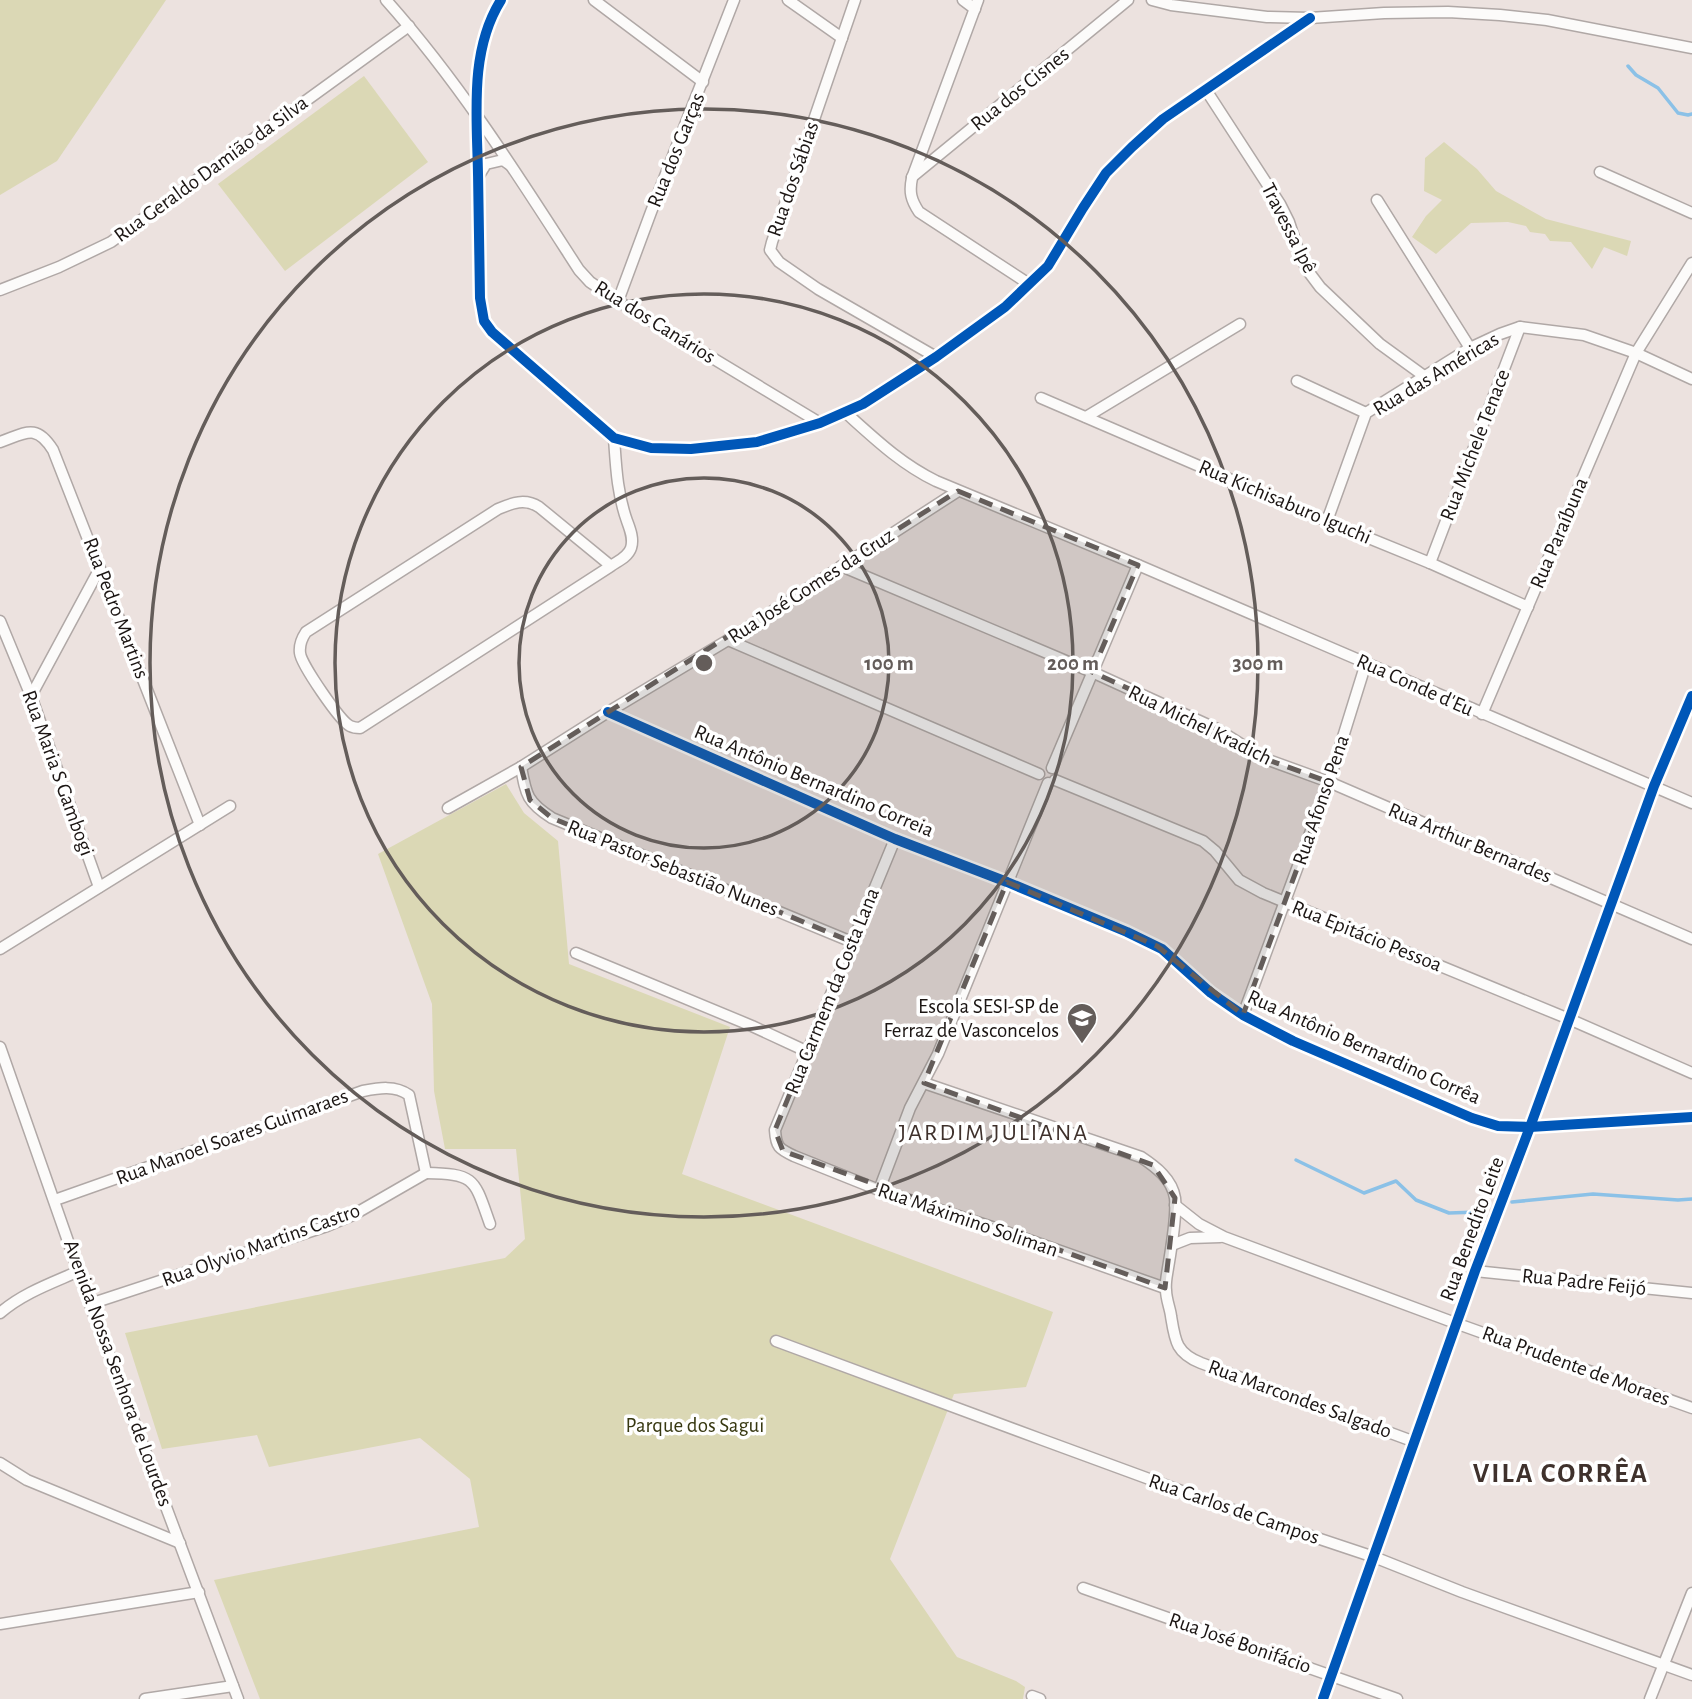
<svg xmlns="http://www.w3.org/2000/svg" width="1692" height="1699" font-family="'Alegreya Sans',sans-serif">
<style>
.green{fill:#dbd8b5}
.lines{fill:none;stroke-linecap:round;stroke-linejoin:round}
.stream{stroke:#8bc1e7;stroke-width:3.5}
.minor-casing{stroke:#b0a8a6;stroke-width:13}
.minor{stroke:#fcfbfa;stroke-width:10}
.cycleway-casing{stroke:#fff;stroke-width:15}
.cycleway{stroke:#0057b8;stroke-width:10}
.marked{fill:#645d5a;fill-opacity:0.2;stroke:#645d5a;stroke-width:5;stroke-dasharray:14 9;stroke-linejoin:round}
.ring{fill:none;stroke:#645d5a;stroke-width:3.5}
.labels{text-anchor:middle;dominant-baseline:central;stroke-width:7;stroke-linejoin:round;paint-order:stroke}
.street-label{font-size:21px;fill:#1b1513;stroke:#fff}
.poi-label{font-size:21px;fill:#1b1513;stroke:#fff;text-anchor:end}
.park-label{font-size:21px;fill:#373811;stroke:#fff}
.quarter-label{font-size:24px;letter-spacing:2px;fill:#3f312c;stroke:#fff}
.district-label{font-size:28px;font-weight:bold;letter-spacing:2px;fill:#3f312c;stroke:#fff}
.centre{fill:#645d5a;stroke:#fff;stroke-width:3.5}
.ring-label{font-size:21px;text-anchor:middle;font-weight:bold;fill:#645d5a;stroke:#fff;stroke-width:7;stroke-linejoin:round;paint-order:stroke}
</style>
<rect width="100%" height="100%" fill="#ece2df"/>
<!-- green -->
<g class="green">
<polygon points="0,0 166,0 57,161 0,195"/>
<polygon points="364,76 428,162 285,271 218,184"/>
<polygon points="1444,142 1477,169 1496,191 1546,219 1631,241 1627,256 1604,247 1592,269 1571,242 1550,241 1545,234 1530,232 1526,226 1508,222 1471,223 1436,254 1412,237 1426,216 1442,200 1424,191 1425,158"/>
<polygon points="506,784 524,813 558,841 569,964 730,1027 682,1174 1053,1312 1026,1387 954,1394 890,1559 957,1657 1016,1681 1025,1687 1023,1699 260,1699 214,1580 479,1527 470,1479 420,1438 269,1467 257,1435 162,1449 125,1333 505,1258 525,1239 516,1149 445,1149 434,1091 432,1004 378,854"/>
</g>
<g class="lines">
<!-- stream -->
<g class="stream">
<polyline points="1628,66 1636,75 1658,88 1678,113 1688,115 1692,114"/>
<polyline points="1296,1160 1364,1193 1396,1181 1416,1200 1449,1213 1478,1212"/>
<polyline points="1512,1202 1593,1194 1678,1200 1692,1199"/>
</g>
<!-- minor casing -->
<g class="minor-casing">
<g id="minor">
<path d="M386,0C460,83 519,177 579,270L590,282L618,301L820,423"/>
<path d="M501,0C469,51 477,116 478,174C479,215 479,256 480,298L484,321L492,332L614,438L651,448L691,449L757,442L820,423L863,404L936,357L1005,307L1048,266L1083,208L1106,173L1132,147L1163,119L1310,18"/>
<polyline points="594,0 703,82"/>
<polyline points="788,0 842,38"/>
<polyline points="855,0 772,242 770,250 779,262 818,289 936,357"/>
<polyline points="963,0 975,9"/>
<path d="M978,0L912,178C909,192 911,200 919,212L1029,284"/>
<polyline points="1152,0 1171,5 1267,17 1310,18 1384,13 1448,12 1500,15 1547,20 1692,48"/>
<polyline points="1206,90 1280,204 1289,222 1300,256 1308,271 1320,287 1380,344 1424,376"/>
<polyline points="1600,172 1692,213"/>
<polyline points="478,177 486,164 503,160 510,165"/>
<polyline points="912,177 1128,0"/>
<polyline points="1377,200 1470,348"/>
<polyline points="0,290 59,267 111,242 409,26"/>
<polyline points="618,301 651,212 734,0"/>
<polyline points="1297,381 1366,413"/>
<polyline points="1041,398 1327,521 1430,563 1528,607"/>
<path d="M846,413C875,439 901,464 936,481L1138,565L1692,803"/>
<polyline points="1086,417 1240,324"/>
<path d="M0,442C26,433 36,423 53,450L200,825"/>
<polyline points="1327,521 1366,413 1470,348 1500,334 1520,327 1584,335 1636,353 1692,379"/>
<polyline points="1430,563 1520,327"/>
<path d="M611,566L539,507C525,498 512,503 498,509L306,632C302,638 299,645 300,653C301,664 340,721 350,726C354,728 356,728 360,728L611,566C618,561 628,557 631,548C634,539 630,529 627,521C617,493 616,466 614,438"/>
<polyline points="841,566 1092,672 1217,729 1263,758 1329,782 1692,939"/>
<polyline points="0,621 31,696 99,887"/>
<polyline points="728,640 1039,774"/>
<polyline points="31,696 100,568"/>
<polyline points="608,712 895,839 1007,882 1127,932 1162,949 1211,993 1243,1015 1293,1041 1472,1118 1498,1126 1530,1127 1692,1117"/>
<polyline points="1482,714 1636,353 1692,263"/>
<path d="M521,767C526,795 527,802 552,818L852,942"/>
<polyline points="1052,768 1138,565"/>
<polyline points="1055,780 1203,841 1215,851 1239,880 1263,893 1569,1019 1692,1073"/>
<polyline points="448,808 521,767 608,712 728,640 958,491"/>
<path d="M895,839L775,1130C776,1147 779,1149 794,1156L879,1190L998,1229L1165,1288"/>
<polyline points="0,949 230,806"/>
<polyline points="576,953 752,1026 806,1051"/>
<polyline points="1243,1015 1329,782 1366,663"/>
<polyline points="0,1047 90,1304 238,1699"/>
<path d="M924,1083L1141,1157C1156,1167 1172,1179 1175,1198C1177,1216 1171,1250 1168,1268C1167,1275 1165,1283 1166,1290C1166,1299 1170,1308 1171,1316C1175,1341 1176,1353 1201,1363L1415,1442"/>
<path d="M426,1173C476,1174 474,1179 490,1224"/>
<polyline points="879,1190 910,1108 938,1054 1048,783"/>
<path d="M55,1200L363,1091C379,1088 395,1085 409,1095L426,1173"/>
<polyline points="1175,1205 1199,1224 1224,1237 1458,1324 1692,1408"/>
<polyline points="1172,1245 1190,1238 1220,1237"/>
<polyline points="1475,1271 1692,1293"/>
<polyline points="90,1304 327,1226 353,1215 426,1173"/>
<path d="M0,1313C23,1293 52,1283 79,1271"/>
<polyline points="776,1341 1043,1440 1239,1512 1374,1557 1462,1592 1692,1675"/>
<polyline points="0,1463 27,1480 180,1543"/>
<polyline points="1083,1588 1397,1699"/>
<polyline points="0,1624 199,1592"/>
<polyline points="1032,1696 1040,1699"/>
<polyline points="145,1699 233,1686"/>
<polyline points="1323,1699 1475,1271 1530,1127 1654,786 1692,696"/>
<polyline points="1650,1699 1692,1593"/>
</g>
</g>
<!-- minor -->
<use href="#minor" class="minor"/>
<!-- cycleway casing -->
<g class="cycleway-casing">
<g id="cycleway">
<path d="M501,0C469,51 477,116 478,174C479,215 479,256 480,298L484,321L492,332L614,438L651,448L691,449L757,442L820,423L863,404L936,357L1005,307L1048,266L1083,208L1106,173L1132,147L1163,119L1310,18"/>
<polyline points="608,712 895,839 1007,882 1127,932 1162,949 1211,993 1243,1015 1293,1041 1472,1118 1498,1126 1530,1127 1692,1117"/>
<polyline points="1323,1699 1475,1271 1530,1127 1654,786 1692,696"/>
</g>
</g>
<!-- cycleway -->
<use href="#cycleway" class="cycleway"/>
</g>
<!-- marked area -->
<path class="marked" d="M958,491L1138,565L1092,672L1217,729L1263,758L1329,782L1243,1015L1157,946L1007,882L924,1083L1153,1165L1175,1198L1165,1288L783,1151L775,1130L852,942L552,818L530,800L521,767Z"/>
<!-- distance rings -->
<g class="ring">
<circle cx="704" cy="663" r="185"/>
<circle cx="704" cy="663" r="369"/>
<circle cx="704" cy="663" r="554"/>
</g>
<!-- icons -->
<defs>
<g id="school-pin" transform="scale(1.575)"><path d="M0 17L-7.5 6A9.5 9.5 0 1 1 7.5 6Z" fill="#645d5a" stroke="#fff"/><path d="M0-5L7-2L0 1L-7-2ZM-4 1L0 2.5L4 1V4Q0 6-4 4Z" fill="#fff"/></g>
</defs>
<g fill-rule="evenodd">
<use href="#school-pin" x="1082" y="1018"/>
</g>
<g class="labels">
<!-- street labels -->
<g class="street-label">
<text transform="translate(1020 89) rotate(-39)">Rua dos Cisnes</text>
<text transform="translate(676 150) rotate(-68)">Rua dos Garças</text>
<text transform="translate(211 169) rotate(-36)">Rua Geraldo Damião da Silva</text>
<text transform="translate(793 179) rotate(-71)">Rua dos Sábias</text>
<text transform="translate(1289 228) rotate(63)">Travessa Ipê</text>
<text transform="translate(655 322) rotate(32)">Rua dos Canários</text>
<text transform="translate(1436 374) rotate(-31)">Rua das Américas</text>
<text transform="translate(1475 445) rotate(-69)">Rua Michele Tenace</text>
<text transform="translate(1285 502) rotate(23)">Rua Kichisaburo Iguchi</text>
<text transform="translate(1559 533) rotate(-67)">Rua Paraíbuna</text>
<text transform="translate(811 586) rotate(-33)">Rua José Gomes da Cruz</text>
<text transform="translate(116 608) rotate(69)">Rua Pedro Martins</text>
<text transform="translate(1415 685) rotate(24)">Rua Conde d'Eu</text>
<text transform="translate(1200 725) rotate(26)">Rua Michel Kradich</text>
<text transform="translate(58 773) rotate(70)">Rua Maria S Gambogi</text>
<text transform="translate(814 781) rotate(23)">Rua Antônio Bernardino Correia</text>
<text transform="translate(1321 800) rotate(-71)">Rua Afonso Pena</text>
<text transform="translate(1470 843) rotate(23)">Rua Arthur Bernardes</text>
<text transform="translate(673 868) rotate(22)">Rua Pastor Sebastião Nunes</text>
<text transform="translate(1367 936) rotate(22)">Rua Epitácio Pessoa</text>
<text transform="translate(832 991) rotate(-68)">Rua Carmem da Costa Lana</text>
<text transform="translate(1364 1047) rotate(24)">Rua Antônio Bernardino Corrêa</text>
<text transform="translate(232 1137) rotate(-20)">Rua Manoel Soares Guimaraes</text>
<text transform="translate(968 1220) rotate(19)">Rua Máximino Soliman</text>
<text transform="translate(1472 1229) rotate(-70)">Rua Benedito Leite</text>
<text transform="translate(261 1245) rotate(-20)">Rua Olyvio Martins Castro</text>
<text transform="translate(1584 1282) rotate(6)">Rua Padre Feijó</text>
<text transform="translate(1576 1366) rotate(20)">Rua Prudente de Moraes</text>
<text transform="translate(118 1373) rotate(70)">Avenida Nossa Senhora de Lourdes</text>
<text transform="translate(1300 1399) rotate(20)">Rua Marcondes Salgado</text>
<text transform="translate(1234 1509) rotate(19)">Rua Carlos de Campos</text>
<text transform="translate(1240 1643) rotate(19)">Rua José Bonifácio</text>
</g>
<!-- poi labels -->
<g class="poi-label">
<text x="1059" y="1006">Escola SESI-SP de<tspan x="1059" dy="24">Ferraz de Vasconcelos</tspan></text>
</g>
<!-- park labels -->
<g class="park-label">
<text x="695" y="1425">Parque dos Sagui</text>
</g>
<!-- quarter labels -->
<g class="quarter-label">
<text x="994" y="1133">JARDIM JULIANA</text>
</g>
<!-- district labels -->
<g class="district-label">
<text x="1561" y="1474">VILA CORRÊA</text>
</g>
</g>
<circle cx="704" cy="663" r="10" class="centre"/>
<g class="ring-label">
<text x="889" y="670">100 m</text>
<text x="1073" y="670">200 m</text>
<text x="1258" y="670">300 m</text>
</g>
</svg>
